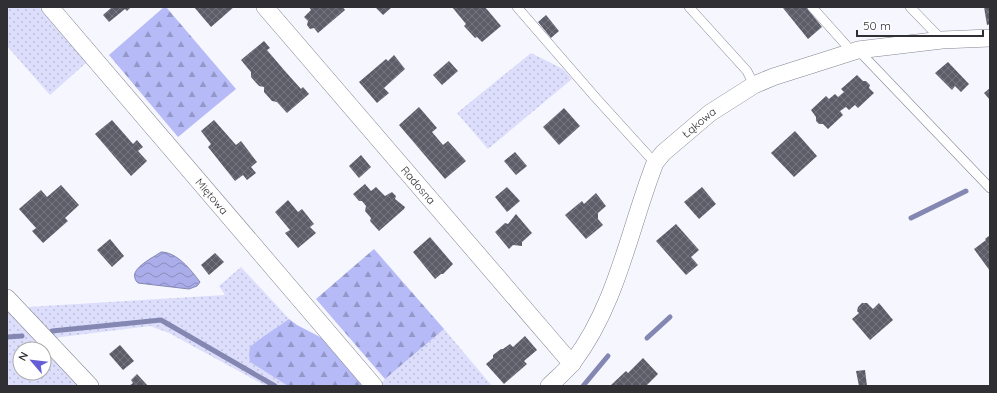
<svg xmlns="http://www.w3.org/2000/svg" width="997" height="393" font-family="Quicksand,sans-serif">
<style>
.grass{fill:url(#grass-dots);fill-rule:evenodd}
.forest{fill:url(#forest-firs)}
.water{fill:url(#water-waves);stroke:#8587b3}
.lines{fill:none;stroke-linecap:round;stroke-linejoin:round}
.stream{stroke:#8587b3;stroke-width:5}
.building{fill:url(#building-cross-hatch)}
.lane-casing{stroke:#858692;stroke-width:10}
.street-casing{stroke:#858692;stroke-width:18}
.lane{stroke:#fff;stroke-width:9}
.street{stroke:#fff;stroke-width:17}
.labels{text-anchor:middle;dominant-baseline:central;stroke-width:4;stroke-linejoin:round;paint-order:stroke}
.street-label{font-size:11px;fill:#2f2f34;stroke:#fff}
</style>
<defs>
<pattern id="grass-dots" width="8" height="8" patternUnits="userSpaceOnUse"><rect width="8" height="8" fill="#dcdefc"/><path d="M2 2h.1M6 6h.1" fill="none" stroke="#bdbfd9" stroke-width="1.8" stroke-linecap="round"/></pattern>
<pattern id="forest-firs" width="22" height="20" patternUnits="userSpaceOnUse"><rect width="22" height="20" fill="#b6baf7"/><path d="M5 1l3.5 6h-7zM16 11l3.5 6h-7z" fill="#9498c9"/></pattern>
<pattern id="water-waves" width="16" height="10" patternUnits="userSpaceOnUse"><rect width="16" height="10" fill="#aaade9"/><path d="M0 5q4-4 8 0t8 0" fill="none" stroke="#8b8dbe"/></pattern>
<pattern id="building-cross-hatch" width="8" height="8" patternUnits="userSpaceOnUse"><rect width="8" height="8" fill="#5c5d68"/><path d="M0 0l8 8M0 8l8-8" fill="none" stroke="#75767e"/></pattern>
</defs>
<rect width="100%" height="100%" fill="#f5f6fe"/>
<!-- grass -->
<g class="grass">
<polygon points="7,7 39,7 87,62 50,95 7,46"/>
<polygon points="531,53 563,69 572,79 488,149 457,113"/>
<polygon points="241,267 289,319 273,332 260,338 250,362 288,386 266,386 169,333 150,326 53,338 28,307 225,295 219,286"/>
<path d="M7,307L81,386H7ZM20,349H44V373H20Z"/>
<polygon points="444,329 492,386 381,386 380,385 385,379"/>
</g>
<!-- forest -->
<g class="forest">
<polygon points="164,7 166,7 236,89 178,137 109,55"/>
<polygon points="374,249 444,329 385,379 316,299"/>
<path d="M289,319L297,325L324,339L364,386H288L250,362L249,354L250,347C262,336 276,329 289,319Z"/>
</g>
<!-- water -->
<path class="water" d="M161,252C177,252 191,270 200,282L197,286L189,289L138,283C137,282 135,280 135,278C131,268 154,257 161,252Z"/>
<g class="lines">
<!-- stream -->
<g class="stream">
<polyline points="911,218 966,191"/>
<polyline points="52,331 161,320 275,386"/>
<polyline points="7,337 22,336"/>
<polyline points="647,338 670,317"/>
<polyline points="583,386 608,356"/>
</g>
</g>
<!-- building -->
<g class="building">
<polygon points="111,7 131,7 127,11 125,9 109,22 103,15 111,8"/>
<polygon points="194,7 234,7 211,27"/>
<polygon points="309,7 343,7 345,10 318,33 314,28 310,29 307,25 308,21 304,17 311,10"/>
<polygon points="375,7 392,7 383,15"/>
<polygon points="452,7 485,7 501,26 482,42 477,37 475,38 464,26 466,24"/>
<polygon points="785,7 806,7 822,27 808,39 783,8"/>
<polygon points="984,7 990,7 990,24 987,25"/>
<polygon points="546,15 559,31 551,38 538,22"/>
<polygon points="264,41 270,48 267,50 284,70 301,89 303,87 309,94 287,113 277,102 272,101 264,92 264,87 259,86 251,77 251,72 241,60"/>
<polygon points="394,55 405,69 384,88 389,93 377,103 359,82 386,59 388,61"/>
<polygon points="449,61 458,71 442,85 433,75"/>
<polygon points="948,62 969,84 961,92 955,86 952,90 935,73"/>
<polygon points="857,75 863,81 866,81 870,85 869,88 874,93 858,108 855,105 849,110 846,107 840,111 843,115 828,129 823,124 819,124 816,121 816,117 811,110 826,96 829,99 835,94 838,97 844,92 841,89"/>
<polygon points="990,88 990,100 984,93"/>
<polygon points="419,107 437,128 432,132 443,145 448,141 466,161 445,179 399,125"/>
<polygon points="564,108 580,126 559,145 543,127"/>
<polygon points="112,120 133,144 137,140 143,147 138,151 147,161 131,176 95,134"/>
<polygon points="214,120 236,145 241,141 257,162 251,167 256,173 247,180 243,175 235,181 208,147 211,144 201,131"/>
<polygon points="795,131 817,156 794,177 771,153"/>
<polygon points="515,152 527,166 516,175 504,161"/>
<polygon points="361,155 371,167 359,178 349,166"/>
<polygon points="365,184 371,191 376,187 385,196 392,192 396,196 395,199 405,207 404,209 379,231 370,221 371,218 365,211 366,206 362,201 359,201 353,194"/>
<polygon points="61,185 79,205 65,218 68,221 43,243 32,231 36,228 19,209 41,190 47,197"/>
<polygon points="507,187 520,201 507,212 495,197"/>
<polygon points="702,187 716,204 699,219 684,202"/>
<polygon points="596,193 606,206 598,213 598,219 603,225 586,239 565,215 582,201 584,204"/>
<polygon points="288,200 298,212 302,209 314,224 310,227 316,233 298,248 285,233 290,230 275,212"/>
<polygon points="516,214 532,233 522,242 522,246 513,245 509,249 495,232 505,223 508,224"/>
<polygon points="676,224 699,250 691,257 698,265 686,275 656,241"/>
<polygon points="990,235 990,271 974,249 986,240 985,239"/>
<polygon points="430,237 453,264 443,274 441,274 435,279 413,252"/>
<polygon points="110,239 124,256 112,267 97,250"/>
<polygon points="215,253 224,262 209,275 201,265"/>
<polygon points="862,303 867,303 873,309 879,303 893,320 870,340 852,319 859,313 857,311 858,307"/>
<polygon points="525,336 537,350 524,361 527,364 504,384 486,364 493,358 493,355 501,349 503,349 510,344 513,347"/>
<polygon points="120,345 134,361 123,370 109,354"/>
<polygon points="643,358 658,374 646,386 610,386 626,371 628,373"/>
<polygon points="865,370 867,386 859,386 856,371"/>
<polygon points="137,374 148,386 129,386 133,383 131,380"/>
</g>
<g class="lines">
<!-- lane casing -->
<g class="lane-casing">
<g id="lane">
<polyline points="517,7 596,98 655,163"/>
<polyline points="689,7 747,71 754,85"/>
<polyline points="812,7 846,45 849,52"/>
<polyline points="910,7 942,40"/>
<polyline points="858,50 990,188"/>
</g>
</g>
<!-- street casing -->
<g class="street-casing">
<g id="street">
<path id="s1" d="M50,7L374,386"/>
<path id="s2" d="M265,7L572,364"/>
<polyline points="7,298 90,386"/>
<path id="s3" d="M549,386C557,378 566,371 573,362C617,304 629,230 655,163L663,153L710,113L754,85L773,77L858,50L942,40L990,38"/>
</g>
</g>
<!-- lane -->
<use href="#lane" class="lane"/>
<!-- street -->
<use href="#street" class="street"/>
</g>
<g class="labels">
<!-- street labels -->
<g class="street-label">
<text stroke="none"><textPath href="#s3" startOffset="310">Łąkowa</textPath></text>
<text stroke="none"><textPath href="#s2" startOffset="235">Radosna</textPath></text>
<text stroke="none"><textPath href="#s1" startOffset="249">Miętowa</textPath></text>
</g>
</g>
<!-- border -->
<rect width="997" height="393" fill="none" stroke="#2f2f34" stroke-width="16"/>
<!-- north arrow -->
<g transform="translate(32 361) rotate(298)"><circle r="19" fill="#ffffff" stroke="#acacae"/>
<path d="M0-3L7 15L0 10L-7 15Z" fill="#655dd6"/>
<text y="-6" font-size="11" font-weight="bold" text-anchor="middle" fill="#2f2f34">N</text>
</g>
<!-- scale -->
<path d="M857 30v6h126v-6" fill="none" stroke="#2f2f34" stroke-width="2"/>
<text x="863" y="30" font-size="12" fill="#2f2f34" stroke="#ffffff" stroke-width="3" paint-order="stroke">50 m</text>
</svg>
